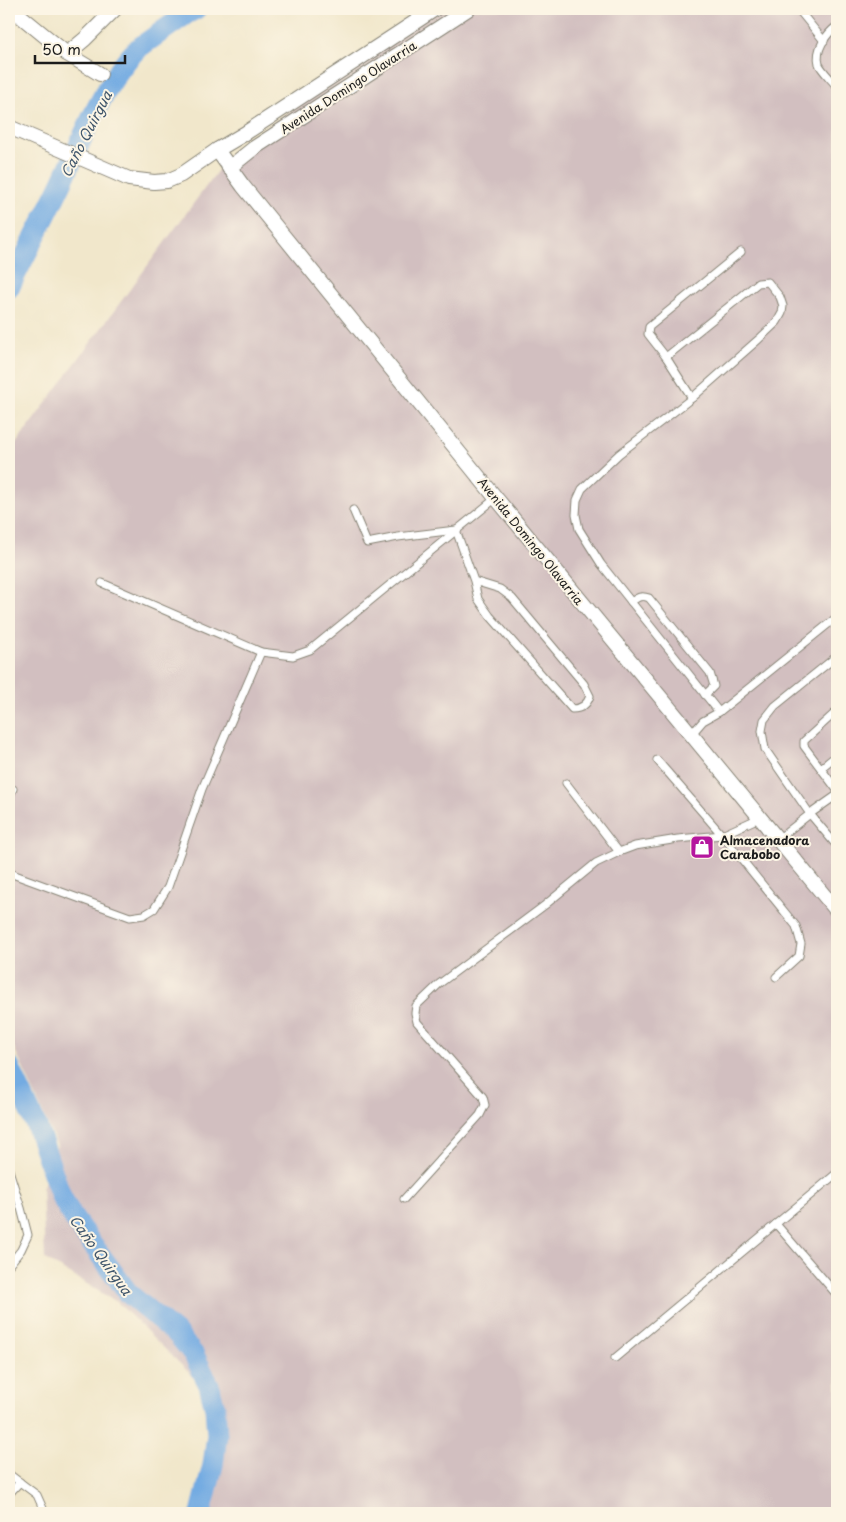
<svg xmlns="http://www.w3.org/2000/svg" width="846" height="1522" font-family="'Playpen Sans',sans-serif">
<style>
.industrial{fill:#d2bfc0}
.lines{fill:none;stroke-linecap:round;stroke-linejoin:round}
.river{stroke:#73abe2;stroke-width:21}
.lane-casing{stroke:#868274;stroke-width:9}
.street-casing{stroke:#868274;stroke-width:16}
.lane{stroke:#fff;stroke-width:7}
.street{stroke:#fff;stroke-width:14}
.labels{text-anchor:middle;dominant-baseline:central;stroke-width:4;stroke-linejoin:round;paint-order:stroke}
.street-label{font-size:12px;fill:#1c1c1c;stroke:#fcf5e5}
.poi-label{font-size:12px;font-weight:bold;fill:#1c1c1c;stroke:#fcf5e5;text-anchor:start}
.water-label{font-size:14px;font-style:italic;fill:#3f556b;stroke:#fcf5e5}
</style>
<rect width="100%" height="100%" fill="#fcf5e5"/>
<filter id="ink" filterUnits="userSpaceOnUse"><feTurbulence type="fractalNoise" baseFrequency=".02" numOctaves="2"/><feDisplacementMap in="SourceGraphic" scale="10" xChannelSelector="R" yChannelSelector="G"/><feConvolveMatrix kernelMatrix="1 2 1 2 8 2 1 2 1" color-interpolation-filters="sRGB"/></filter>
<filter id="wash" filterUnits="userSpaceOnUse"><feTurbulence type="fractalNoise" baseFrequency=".0096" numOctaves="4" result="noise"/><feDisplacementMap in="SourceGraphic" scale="20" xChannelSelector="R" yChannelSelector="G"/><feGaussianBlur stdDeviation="1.12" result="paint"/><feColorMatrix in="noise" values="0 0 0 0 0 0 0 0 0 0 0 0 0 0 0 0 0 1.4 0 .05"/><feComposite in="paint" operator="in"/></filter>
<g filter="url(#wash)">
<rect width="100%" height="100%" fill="#f1e7cb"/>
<!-- industrial -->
<polygon class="industrial" points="440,9 837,9 837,1513 202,1513 214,1397 117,1302 45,1259 42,1189 57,1145 9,1036 9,453 233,150"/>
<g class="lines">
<!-- river -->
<g class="river">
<path d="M9,288C27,251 47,215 64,178C83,137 105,81 137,49L188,13L196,9"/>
<polyline points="9,1066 37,1127 61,1196 73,1218 129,1294 178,1335 194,1355 209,1385 215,1408 217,1435 213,1465 201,1513"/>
</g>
</g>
</g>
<g filter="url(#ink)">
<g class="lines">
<!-- lane casing -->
<g class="lane-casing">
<g id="lane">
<polyline points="798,9 824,41"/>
<path d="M837,26C826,34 815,50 819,64C821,70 833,81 837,87"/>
<polyline points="666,357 758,283 768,282 780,297 783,306 782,313 777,322 759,339 692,398 619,454 582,489 577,500 576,515 579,529 601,564 719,712"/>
<polyline points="692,398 666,357 648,334 649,327 741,252"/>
<path d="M353,510L367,543L398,537L456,530L474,581L478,599L490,616L572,709C581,709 587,705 590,696L584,684L512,598L500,589L474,581"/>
<polyline points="102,583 261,652 293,656 310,650 496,498"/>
<path d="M631,602C638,597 641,595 649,598L710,673L714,686L705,695"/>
<polyline points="837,656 775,706 764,720 762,731 765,749 810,814 837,846"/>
<polyline points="837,711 804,741 804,746 837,790"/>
<polyline points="691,735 703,721 719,712 837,617"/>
<polyline points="657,760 722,835 796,926 801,944 799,956 776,977"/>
<polyline points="821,768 837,755"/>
<polyline points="566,783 619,852"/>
<polyline points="9,797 13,789"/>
<polyline points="778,839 810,814 837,795"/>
<polyline points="9,872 15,875 130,917 144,915 154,909 168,887 202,789 261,652"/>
<polyline points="9,1170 21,1208 28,1235 21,1250 9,1265"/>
<polyline points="404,1199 480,1115 485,1105 483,1097 417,1022 415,1013 416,1006 439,984 545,905 596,863 619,852 635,846 678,839 722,835 759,818"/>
<polyline points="776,1224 837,1295"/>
<polyline points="615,1358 837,1173"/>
<polyline points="9,1474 37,1495 45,1513"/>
<polyline points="9,1494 20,1482"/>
</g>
</g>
<!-- street casing -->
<g class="street-casing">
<g id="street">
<polyline points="12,9 67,54 100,74"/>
<polyline points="67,54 85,39 115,9"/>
<polyline points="9,127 129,179 154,182 167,181 181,175 217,150 244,134 435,9"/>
<polyline points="217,150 243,186 496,498 837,911"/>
<polyline points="229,168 254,148 468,9"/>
</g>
</g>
<!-- lane -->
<use href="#lane" class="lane"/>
<!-- street -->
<use href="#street" class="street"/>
</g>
</g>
<!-- icons -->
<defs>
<g id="shop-square" transform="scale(1.25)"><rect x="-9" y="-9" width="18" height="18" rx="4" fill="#b5179e" stroke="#fcf5e5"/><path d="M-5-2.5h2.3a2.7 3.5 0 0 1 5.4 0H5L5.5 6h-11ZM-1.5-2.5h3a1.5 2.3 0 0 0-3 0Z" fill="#fff"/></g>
</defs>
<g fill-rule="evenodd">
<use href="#shop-square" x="702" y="847"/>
</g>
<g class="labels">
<!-- street labels -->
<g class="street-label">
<text transform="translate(348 87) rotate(-33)">Avenida Domingo Olavarria</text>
<text transform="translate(531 541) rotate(51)">Avenida Domingo Olavarria</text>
</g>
<!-- poi labels -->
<g class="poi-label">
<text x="720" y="840">Almacenadora<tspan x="720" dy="14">Carabobo</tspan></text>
</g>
<!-- water labels -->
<g class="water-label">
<text transform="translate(86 134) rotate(-63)">Caño Quirgua</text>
<text transform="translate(101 1255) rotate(54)">Caño Quirgua</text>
</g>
</g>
<!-- margin -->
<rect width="846" height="1522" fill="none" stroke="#fcf5e5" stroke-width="30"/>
<!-- scale -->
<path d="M35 55v8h90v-8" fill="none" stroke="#1c1c1c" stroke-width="2.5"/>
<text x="42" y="55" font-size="15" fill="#1c1c1c" stroke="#fcf5e5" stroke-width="4" paint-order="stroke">50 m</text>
</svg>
